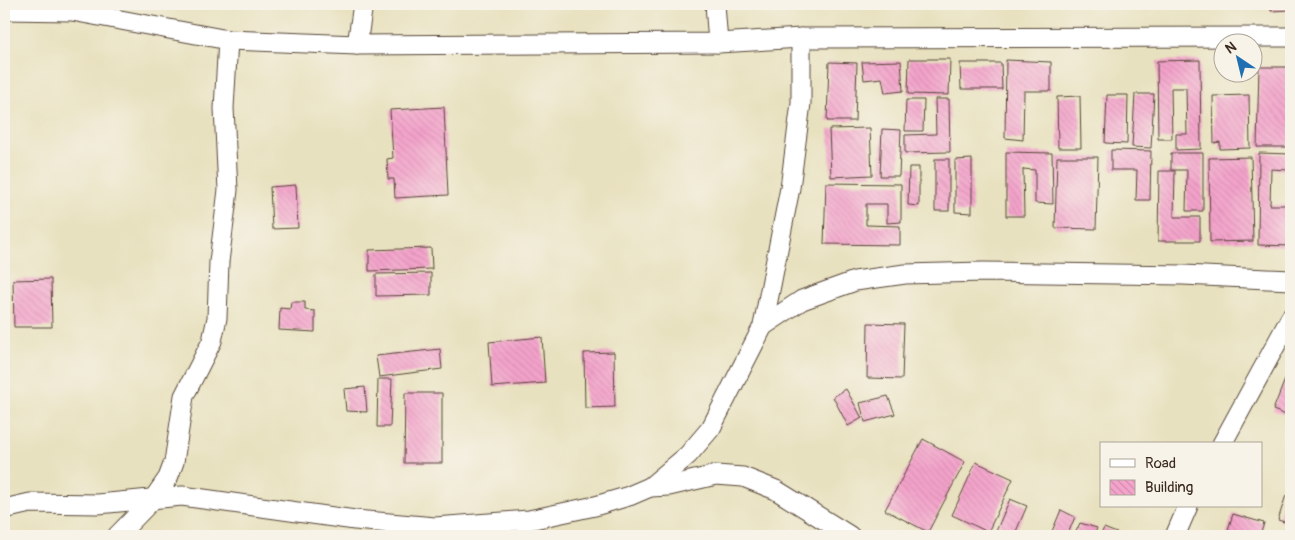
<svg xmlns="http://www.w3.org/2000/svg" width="1295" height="540" font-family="Pangolin,sans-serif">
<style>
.building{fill:url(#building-back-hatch)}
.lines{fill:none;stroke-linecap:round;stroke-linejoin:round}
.street-casing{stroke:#554536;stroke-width:21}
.street{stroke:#fff;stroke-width:19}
</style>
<defs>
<pattern id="building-back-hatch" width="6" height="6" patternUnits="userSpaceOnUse" patternTransform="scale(1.25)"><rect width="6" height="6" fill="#f4a3cb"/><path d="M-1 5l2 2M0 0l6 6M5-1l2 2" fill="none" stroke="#d28cae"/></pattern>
</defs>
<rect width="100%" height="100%" fill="#f7f3e8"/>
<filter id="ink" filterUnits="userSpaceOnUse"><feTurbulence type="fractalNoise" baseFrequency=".02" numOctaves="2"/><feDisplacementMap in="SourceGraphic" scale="10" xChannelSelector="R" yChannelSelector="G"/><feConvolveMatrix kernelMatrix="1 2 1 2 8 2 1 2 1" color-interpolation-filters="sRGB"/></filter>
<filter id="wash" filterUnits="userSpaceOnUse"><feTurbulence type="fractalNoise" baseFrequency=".0096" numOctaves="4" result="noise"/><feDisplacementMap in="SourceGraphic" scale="20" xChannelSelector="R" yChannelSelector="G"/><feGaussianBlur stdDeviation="1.12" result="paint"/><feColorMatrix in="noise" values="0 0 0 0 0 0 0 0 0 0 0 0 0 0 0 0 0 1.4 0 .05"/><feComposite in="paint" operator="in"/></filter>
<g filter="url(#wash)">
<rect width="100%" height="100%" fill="#e8e1bf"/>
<g id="blocks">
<!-- building -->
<g class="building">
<rect x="892" y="4" width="57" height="4"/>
<polygon points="1270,4 1291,4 1291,10 1271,11"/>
<polygon points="909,59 950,59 949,95 908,94"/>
<polygon points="1006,60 1051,62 1051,91 1024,91 1023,140 1005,138"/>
<polygon points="1200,60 1201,149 1176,150 1176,134 1187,134 1186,88 1171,88 1172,139 1158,139 1157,61"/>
<polygon points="901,61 903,91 885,93 882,78 864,80 862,62"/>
<polygon points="829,62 857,63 855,121 827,121"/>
<polygon points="960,63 1001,63 1002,89 961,89"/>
<polygon points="1259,67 1291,67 1291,147 1257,147"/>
<polygon points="1135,94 1154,94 1151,148 1132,147"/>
<polygon points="1107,95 1128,95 1127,144 1105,143"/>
<polygon points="1249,95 1250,148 1220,149 1220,142 1214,143 1213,96"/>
<polygon points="1080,96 1081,148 1058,148 1057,97"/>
<polygon points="935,99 949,99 950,152 905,153 905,135 936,134"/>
<polygon points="906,100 924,100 923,131 905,131"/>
<polygon points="444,107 448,195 395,198 394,179 388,179 387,159 393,158 390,110"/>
<polygon points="870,128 872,175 831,177 829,129"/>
<polygon points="882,129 901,130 899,176 880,176"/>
<polygon points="1111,150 1151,151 1150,200 1136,200 1137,170 1111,170"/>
<polygon points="1006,152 1052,153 1053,204 1035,203 1035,170 1023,169 1024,216 1006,216"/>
<polygon points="1171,153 1203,153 1203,211 1186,211 1187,170 1171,170"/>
<polygon points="1259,153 1291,154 1291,199 1287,199 1288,170 1271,169 1270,205 1291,205 1291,246 1258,245"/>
<polygon points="1057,157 1098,157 1096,229 1055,228"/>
<polygon points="1251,157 1253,241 1210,242 1209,158"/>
<rect x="935" y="159" width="14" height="52"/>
<polygon points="972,159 972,213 955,212 955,160"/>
<polygon points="909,167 919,167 919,206 908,205"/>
<polygon points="1159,171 1175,171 1174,217 1200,217 1200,241 1158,241"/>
<polygon points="826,183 901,184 901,222 887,223 887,204 866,204 866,225 900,226 900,245 824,244"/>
<polygon points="296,185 298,228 272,229 270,187"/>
<polygon points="431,248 432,269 369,271 369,250"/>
<polygon points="431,273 431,295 376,296 376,274"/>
<polygon points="51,279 52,327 14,327 13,280"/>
<polygon points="291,302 305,302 305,310 315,311 315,332 279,330 280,308 290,309"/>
<polygon points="868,323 904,324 902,379 867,378"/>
<polygon points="542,337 545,383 492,387 489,342"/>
<polygon points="440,349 442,369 379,377 376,356"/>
<polygon points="614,352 615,407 585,408 584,353"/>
<polygon points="1286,377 1291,379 1291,417 1273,410"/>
<polygon points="378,379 392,379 390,427 377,427"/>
<polygon points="365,387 367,412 346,411 344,389"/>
<polygon points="846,389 862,418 848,426 833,397"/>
<polygon points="405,393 442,393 442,463 404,463"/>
<polygon points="888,396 895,414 865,422 860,403"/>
<polygon points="923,439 965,462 928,532 885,510"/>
<polygon points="976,462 1013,479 988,532 952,515"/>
<polygon points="1286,495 1291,496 1291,524 1278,520"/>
<polygon points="1010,499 1027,506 1014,536 994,536"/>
<polygon points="1061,510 1075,517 1067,536 1050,536"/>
<polygon points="1233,514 1264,523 1260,536 1226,536"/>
<polygon points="1080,523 1097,528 1094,536 1074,536"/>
<polygon points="1104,528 1124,536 1100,536"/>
<polygon points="466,533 507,534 509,536 466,536"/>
</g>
</g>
</g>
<g filter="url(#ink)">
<use href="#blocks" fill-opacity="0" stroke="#554536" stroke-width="1"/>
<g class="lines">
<!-- street casing -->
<g class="street-casing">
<g id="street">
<polyline points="715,4 718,43"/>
<polyline points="4,10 72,11 228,40 357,45 718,43 801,38 1291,37"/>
<polyline points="357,45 363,4"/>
<polyline points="763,326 802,300 855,281 905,274 983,272 1183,275 1291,280"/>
<polyline points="1222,444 1291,317"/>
<polyline points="650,487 669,486 716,475 743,477 776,490 850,536"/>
<polyline points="4,509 30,503 98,504 182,496 355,520 435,527 529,520 595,506 629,496 650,487 688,455 711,428 763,326 790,188 801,103 801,38"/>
<polyline points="117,536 154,498 168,478 174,462 184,396 212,341 217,318 219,262 228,190 224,108 228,40"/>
<polyline points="1175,536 1188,506"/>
</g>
</g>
<!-- street -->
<use href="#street" class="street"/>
</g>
</g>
<!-- margin -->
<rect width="1295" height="540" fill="none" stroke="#f7f3e8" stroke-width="20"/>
<!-- legend -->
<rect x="1100" y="442" width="162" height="65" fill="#f7f3e8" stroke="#aca397"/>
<rect x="1110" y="459" width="25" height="8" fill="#ffffff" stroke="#aca397"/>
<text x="1145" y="468" font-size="15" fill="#3b2a1e">Road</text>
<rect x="1110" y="480" width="25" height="15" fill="url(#building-back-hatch)" stroke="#aca397"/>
<text x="1145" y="492" font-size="15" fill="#3b2a1e">Building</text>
<!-- north arrow -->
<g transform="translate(1238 58) rotate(325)"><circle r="24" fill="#f7f3e8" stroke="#aca397"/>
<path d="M0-4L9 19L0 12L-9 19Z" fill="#1f6fb2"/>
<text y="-8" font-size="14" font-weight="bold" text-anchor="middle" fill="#3b2a1e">N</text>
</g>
</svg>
